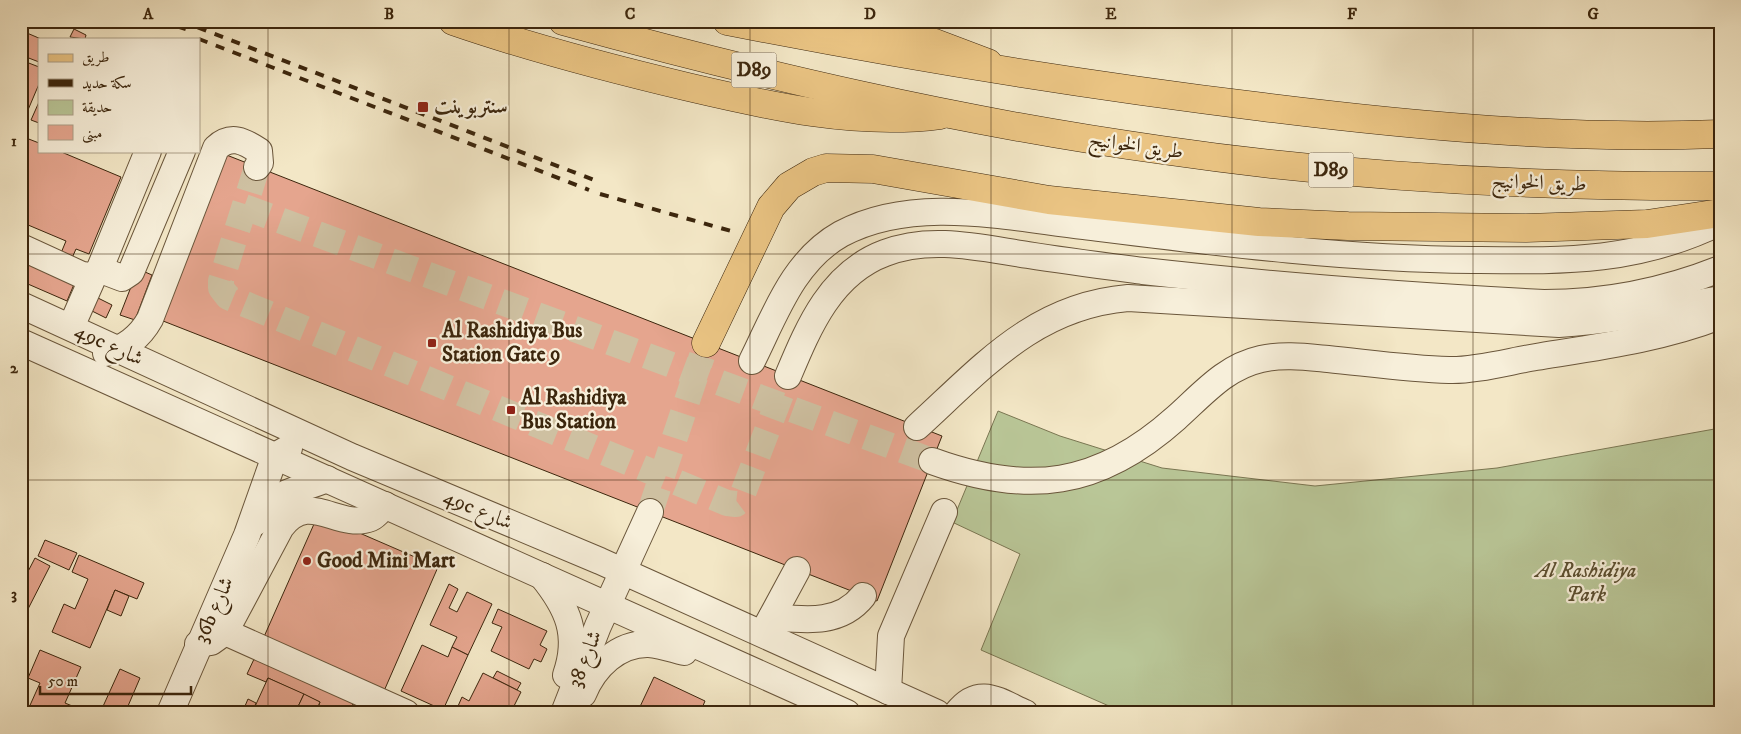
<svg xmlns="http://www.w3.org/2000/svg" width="1741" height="734" font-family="'IM FELL DW Pica',Amiri,serif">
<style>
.green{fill:#b9c697;stroke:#7a7652}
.building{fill:#e5a58e;stroke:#3c260d}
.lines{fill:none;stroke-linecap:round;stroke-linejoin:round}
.minor-tunnel{stroke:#cec0a1;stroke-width:26;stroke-dasharray:26 13;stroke-linecap:butt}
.minor-casing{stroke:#6a563b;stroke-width:28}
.major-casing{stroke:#3c260d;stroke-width:29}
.highway-casing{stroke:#3c260d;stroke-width:29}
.minor{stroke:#f7efda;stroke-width:26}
.major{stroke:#eac483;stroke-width:28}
.highway{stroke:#eac483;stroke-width:28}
.rail{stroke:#3c260d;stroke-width:4;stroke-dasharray:9 9;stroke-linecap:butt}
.grid{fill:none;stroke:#3c260d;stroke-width:1;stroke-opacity:0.55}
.poi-dot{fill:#8f2418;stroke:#f7efda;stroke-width:2}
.labels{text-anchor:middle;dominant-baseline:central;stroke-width:4.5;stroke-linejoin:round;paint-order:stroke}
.shield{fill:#f7efda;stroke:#74624a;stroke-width:1}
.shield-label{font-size:20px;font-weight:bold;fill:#3c260d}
.poi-label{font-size:21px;font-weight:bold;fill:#3c260d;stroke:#f7efda;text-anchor:start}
.street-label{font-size:21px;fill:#3c260d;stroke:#f7efda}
.park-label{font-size:21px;font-style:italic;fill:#5b4e30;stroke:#f7efda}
.neatline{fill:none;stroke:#3c260d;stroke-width:2}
.grid-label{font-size:16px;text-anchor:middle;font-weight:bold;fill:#3c260d}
</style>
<rect width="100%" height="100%" fill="#f3e7c6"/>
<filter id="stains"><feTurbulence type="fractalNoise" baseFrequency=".004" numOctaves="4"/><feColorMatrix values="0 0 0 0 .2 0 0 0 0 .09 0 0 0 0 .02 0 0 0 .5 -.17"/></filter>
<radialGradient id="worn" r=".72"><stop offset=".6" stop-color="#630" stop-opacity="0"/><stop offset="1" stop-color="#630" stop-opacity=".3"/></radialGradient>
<!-- green -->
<polygon class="green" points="998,411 1060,436 1162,468 1315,486 1497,468 1720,428 1720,713 1125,713 981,650 1020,554 952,522"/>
<!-- building -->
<g class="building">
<polygon points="74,29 86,35 85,39 70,37"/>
<polygon points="27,33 41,39 39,39 39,62 21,55 21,46"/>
<polygon points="21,60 39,67 39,84 25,117 21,115"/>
<polygon points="39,102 39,123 31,120"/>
<polygon points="21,136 39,143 39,151 59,151 121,177 89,254 76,249 72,258 61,253 66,241 21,222"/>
<polygon points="224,154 942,436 877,601 158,319"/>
<polygon points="21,258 75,282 67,301 21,281"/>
<polygon points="138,269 152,275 135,320 120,315"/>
<polygon points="96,297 112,305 106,318 90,310"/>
<polygon points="318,515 438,567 384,691 263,639"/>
<polygon points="45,540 77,553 69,570 38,556"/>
<polygon points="79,555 144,583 137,599 115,590 90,648 52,632 64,604 75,609 88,579 72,572"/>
<polygon points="35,558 50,566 27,611 21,608 21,585"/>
<polygon points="449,584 458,589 449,608 457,612 467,592 492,604 468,655 452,647 457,637 430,625"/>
<polygon points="115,590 129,596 121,616 107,610"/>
<polygon points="498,609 547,631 540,645 547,649 541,662 534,659 529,669 491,651 502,627 492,623"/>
<polygon points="422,645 448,657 452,647 468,655 443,710 401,691"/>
<polygon points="40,650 81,667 65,703 77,708 75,713 21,713 21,709 27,712 40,683 28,678"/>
<polygon points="255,657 354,702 349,713 328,713 318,708 320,702 268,678 266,682 247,674"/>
<polygon points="120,669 140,678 125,713 100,713"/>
<polygon points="497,671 521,683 517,690 493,678"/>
<polygon points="483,673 521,692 514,706 523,710 521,713 455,713 462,697 469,701"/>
<polygon points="654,677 705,701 700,713 637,713"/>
<polygon points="268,678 304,694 295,713 252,713"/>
<polygon points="304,694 320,702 315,713 295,713"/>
<polygon points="248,699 256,703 252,713 242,713"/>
<polygon points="354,702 378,713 349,713"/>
<polygon points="703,706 717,712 716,713 700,713"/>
</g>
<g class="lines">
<!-- minor-tunnel -->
<g class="minor-tunnel">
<polyline points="257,167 221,281 221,288 228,297 727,503 736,504 740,501 788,376"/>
<polyline points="244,207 932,461"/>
<polyline points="650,512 702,356"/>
</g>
<!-- minor casing -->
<g class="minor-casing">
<g id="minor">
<polyline points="21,247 82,275 90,276 98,273 148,151"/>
<polyline points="101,270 122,278 131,272 182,151"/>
<polyline points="21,305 352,457 600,561 937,713"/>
<polyline points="71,327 94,275"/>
<polyline points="21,342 847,713"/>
<path d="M106,353C126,348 140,337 150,319L216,148C231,134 244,141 259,151L260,163L257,167"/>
<path d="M752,361C775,315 793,261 841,234C913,195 1006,217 1084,226C1213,242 1343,259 1473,260C1563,261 1637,263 1720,222"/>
<path d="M788,376C809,326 831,273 885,253C931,235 981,248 1028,255C1066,261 1105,266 1143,271C1276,286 1410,296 1544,303C1606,303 1662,292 1720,269"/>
<path d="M917,427C983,367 1034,306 1128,298L1559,324C1614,321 1666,309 1720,299"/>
<path d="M932,461C1028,496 1099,487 1176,418C1203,394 1225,367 1261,359C1283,354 1306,357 1328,359C1368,363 1409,369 1449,370C1474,371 1511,361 1536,357C1598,347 1661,339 1720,316"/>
<path d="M256,522C281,486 291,494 327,479"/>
<path d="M542,576C568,608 580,635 566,675"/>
<path d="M772,617C805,620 840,625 863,596"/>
<polyline points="764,631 797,570"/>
<polyline points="225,632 406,713"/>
<path d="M198,644L211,642L225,632L281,527C310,489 337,531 371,518C376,516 381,509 385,505"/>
<polyline points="888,691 891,636 944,512"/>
<path d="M583,694C594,667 618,643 649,644C661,645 672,649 684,652"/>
<polyline points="170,713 247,535 275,456 289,448"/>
<polyline points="564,713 598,626 650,512"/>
<path d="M957,713C979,685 998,701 1025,713"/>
</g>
</g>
<!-- major casing -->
<g class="major-casing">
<g id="major">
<path d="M453,21C531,48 608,68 688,87C769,106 856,126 940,115"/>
<polyline points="828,21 935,43 988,63"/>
</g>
</g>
<!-- highway casing -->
<g class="highway-casing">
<g id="highway">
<path d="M563,21C760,75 960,122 1162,150C1347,177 1533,187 1720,186"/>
<path d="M727,21C905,56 1083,85 1263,107C1415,126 1567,140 1720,134"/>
<polyline points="706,343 771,207 789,186 813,172 826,168 873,169 1049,200 1259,222 1348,226 1526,228 1647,224 1720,213"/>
</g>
</g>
<!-- minor -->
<use href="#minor" class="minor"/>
<!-- major -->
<use href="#major" class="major"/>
<!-- highway -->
<use href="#highway" class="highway"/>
<!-- rail -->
<g class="rail">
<polyline points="160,21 189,30"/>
<polyline points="181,21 594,180"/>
<polyline points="199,39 589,190"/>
<polyline points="600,194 731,231"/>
</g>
</g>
<!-- grid -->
<path class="grid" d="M268,21V713M509,21V713M750,21V713M991,21V713M1232,21V713M1473,21V713M21,254H1720M21,480H1720"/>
<!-- markers -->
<g class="poi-dot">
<rect x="417" y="101" width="12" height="12" rx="2.5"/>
<rect x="427" y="338" width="10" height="10" rx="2.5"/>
<rect x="506" y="405" width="10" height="10" rx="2.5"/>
<circle cx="307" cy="561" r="5"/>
</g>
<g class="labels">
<!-- shield labels -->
<g class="shield">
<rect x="731.5" y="52.5" width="45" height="35" rx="4"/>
<rect x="1308.5" y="152.5" width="45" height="35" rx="4"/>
</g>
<g class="shield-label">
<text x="754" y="70">D89</text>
<text x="1331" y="170">D89</text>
</g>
<!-- poi labels -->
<g class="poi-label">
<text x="434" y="107">سنتربوينت</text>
<text x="442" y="331">Al Rashidiya Bus<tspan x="442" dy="24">Station Gate 9</tspan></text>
<text x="521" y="398">Al Rashidiya<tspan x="521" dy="24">Bus Station</tspan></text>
<text x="317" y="561">Good Mini Mart</text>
</g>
<!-- street labels -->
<g class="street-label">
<text transform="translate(1136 146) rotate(8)">طريق الخوانيج</text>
<text transform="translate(1539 183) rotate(2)">طريق الخوانيج</text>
<text transform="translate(109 345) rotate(25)">49c شارع</text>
<text transform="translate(478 510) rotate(23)">49c شارع</text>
<text transform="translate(214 610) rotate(-66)">36b شارع</text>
<text transform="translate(585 659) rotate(-68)">شارع 38</text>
</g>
<!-- park labels -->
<g class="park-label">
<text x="1586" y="571">Al Rashidiya<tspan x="1586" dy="24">Park</tspan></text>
</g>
</g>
<!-- margin -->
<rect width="1741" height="734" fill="none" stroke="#f3e7c6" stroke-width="55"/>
<!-- legend -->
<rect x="38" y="38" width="162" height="115" fill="#f7efda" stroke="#ac9f88"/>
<rect x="48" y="54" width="25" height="8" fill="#eac483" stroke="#ac9f88"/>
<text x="82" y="62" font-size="15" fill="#3c260d">طريق</text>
<rect x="48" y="79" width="25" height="8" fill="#3c260d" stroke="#ac9f88"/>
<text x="82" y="88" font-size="15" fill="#3c260d">سكة حديد</text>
<rect x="48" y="100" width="25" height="15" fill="#b9c697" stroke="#ac9f88"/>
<text x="82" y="112" font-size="15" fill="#3c260d">حديقة</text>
<rect x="48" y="125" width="25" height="15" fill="#e5a58e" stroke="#ac9f88"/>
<text x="82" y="138" font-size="15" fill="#3c260d">مبنى</text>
<!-- scale -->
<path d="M40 686v8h151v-8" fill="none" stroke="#3c260d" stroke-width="2.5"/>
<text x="48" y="686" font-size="15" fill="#3c260d" stroke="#f7efda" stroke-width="4" paint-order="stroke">50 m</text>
<rect x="28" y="28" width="1686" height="678" class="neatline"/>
<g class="grid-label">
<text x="148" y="19">A</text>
<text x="389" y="19">B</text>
<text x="630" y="19">C</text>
<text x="870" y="19">D</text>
<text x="1111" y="19">E</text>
<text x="1352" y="19">F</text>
<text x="1593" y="19">G</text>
<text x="14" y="146">1</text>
<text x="14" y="373">2</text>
<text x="14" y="599">3</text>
</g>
<rect width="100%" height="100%" filter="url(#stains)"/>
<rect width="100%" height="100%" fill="url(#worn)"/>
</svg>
